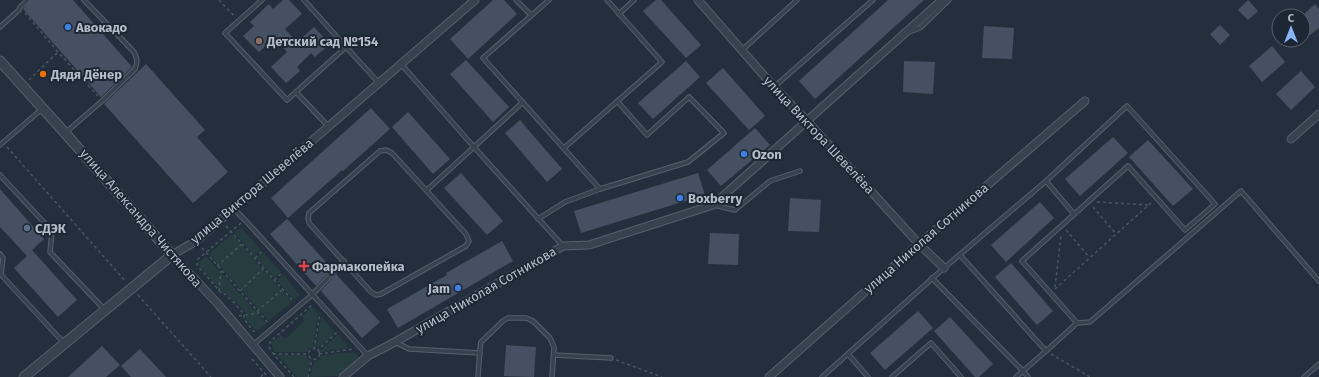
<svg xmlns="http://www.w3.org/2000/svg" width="1319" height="377" font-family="'Fira Sans',sans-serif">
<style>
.green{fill:#263c3f}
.building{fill:#455162}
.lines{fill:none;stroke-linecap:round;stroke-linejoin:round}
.service-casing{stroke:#565f6c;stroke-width:5.5}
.minor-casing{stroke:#565f6c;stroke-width:9}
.tertiary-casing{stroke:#565f6c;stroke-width:11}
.path{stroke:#44595c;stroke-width:1.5;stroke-dasharray:3 3;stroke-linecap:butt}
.service{stroke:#38414e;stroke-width:3.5}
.minor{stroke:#38414e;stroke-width:7}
.tertiary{stroke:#38414e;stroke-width:9}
.shop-dot{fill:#3f7fe0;stroke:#1d2633;stroke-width:1.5}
.education-dot{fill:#8d6e63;stroke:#1d2633;stroke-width:1.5}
.food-dot{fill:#e8710a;stroke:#1d2633;stroke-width:1.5}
.service-dot{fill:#5c6f8a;stroke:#1d2633;stroke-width:1.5}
.health-dot{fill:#e0444e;stroke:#1d2633;stroke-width:1.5}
.labels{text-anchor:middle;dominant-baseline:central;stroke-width:4;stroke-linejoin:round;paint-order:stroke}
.poi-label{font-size:13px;font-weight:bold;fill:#b4bcc9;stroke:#1d2633;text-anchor:start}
.street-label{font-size:13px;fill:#b4bcc9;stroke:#1d2633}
</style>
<rect width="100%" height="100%" fill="#242f3e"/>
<!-- green -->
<g class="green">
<polygon points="241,228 261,250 254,256 234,232"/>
<polygon points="232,234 292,302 269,321 209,254"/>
<polygon points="263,252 281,272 274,278 256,258"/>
<polygon points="206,256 267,324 257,331 250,325 245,318 247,315 238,304 235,303 225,292 223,293 201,268 198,264"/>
<polygon points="283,274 300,295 294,300 277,281"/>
<polygon points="311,308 314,308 318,313 313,347 308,349 307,352 275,352 271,343 281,335 285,339 305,321 302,316"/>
<polygon points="321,316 335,333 318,348 316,347"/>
<polygon points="338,334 349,348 321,352 320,351"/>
<polygon points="353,352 362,360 338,376 310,377 314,362 319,360 321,355"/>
<polygon points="277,355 306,355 307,358 311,361 307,377 297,377"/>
</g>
<!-- building -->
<g class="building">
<polygon points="31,0 73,0 132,67 101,97 23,9"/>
<polygon points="283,0 289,0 302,14 285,29 297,42 314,27 330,44 315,57 311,53 297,67 300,71 286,83 271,67 287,52 274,38 259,52 243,36 254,26 250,22 269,4 273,9"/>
<polygon points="493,0 504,0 517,14 468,59 450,39"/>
<polygon points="656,0 661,0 701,45 686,58 643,11"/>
<polygon points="888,0 924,0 815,99 799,81"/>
<polygon points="1248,0 1258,11 1248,20 1238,10"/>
<polygon points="1315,4 1319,9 1319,28 1310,35 1303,27 1303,15"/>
<polygon points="1220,25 1230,35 1220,45 1210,34"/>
<polygon points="984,26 1014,28 1012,59 982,58"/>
<polygon points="1272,46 1285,62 1262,82 1249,66"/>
<polygon points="466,60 509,107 493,122 450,74"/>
<polygon points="686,61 700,77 653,119 638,103"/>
<polygon points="904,61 935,62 933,94 903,92"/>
<polygon points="146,64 205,130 197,137 228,172 193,203 104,104"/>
<polygon points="723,68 765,116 749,130 706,83"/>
<polygon points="1301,71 1315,87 1291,110 1276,94"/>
<polygon points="371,108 390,129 343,171 342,170 288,218 271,198"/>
<polygon points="408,112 450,159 433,174 392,127"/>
<polygon points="520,120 562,169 547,182 505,133"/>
<polygon points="755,128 770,145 721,186 707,170"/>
<polygon points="1113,137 1128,153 1080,196 1065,179"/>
<polygon points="1148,140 1193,189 1173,206 1129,157"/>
<polygon points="461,173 503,221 487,235 444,188"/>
<polygon points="698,173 705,195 581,233 574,211"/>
<polygon points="0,189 44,239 32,250 77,300 58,317 14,268 27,256 0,227"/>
<polygon points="790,198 821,200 819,232 788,231"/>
<polygon points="1040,202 1054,218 1006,262 991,245"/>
<polygon points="287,219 332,269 316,286 270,234"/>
<polygon points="710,233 739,234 738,265 708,264"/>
<polygon points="502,241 513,261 398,328 387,309 447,275 446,273"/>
<polygon points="1011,263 1053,311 1037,325 995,277"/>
<polygon points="336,274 380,322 362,338 321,291"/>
<polygon points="918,311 933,328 885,370 870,353"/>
<polygon points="950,317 993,364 979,377 975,377 934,331"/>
<polygon points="506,345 536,347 534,377 504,376"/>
<polygon points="102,346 120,365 106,377 68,377"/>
<polygon points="140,349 166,377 131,377 121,366"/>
</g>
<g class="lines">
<!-- service casing -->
<g class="service-casing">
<g id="service">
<polyline points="262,0 225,33 287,100 346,47 304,0"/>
<polyline points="516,0 531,15"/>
<polyline points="549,0 483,58 600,189"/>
<polyline points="619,14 634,0"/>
<polyline points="0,27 19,10 20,7 28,0"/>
<polyline points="909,32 920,28 949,0"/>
<polyline points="346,47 379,83"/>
<polyline points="742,50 797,0"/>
<polyline points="401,64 474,147 563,246"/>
<polyline points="774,87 873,0"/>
<polyline points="296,92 328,126"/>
<path d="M65,133L102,101L135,69C138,62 137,58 134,52L84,0"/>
<polyline points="0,145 42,109"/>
<polyline points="564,148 662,62 607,0"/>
<polygon points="386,150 392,153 466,234 469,241 466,246 381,294 376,295 371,292 309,223 308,218 309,213 380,151"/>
<polyline points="0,175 52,231 50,252 105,310"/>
<polyline points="1046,181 1074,214"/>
<polyline points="427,190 523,102"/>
<polyline points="714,205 735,210 770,181 800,171"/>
<polyline points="234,209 245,220 368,356"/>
<polyline points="538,219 565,202 600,189 688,162 724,133 689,97 647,135 617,101"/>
<polyline points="0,254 3,258 1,274 4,278 64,343"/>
<polyline points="932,278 1023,371 1016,377"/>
<polyline points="1077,323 1090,322 1241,191 1319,281"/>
<polyline points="395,342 409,349 480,353"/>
<polyline points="253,345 313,294 344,261"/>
<polyline points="848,354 868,377"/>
<polyline points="554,355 611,358"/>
<polyline points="478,377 480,348 481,342 503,321 508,318 526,318 533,321 550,338 554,347 552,377"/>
<polyline points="822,377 944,268 1046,181 1127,106 1215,204 1185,230 1128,166 1022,261 1077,323 1046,351 960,255"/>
<polyline points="892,377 931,343 961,377"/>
<polyline points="1028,377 1023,371 1046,351"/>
<polyline points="1304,377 1319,364"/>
</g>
</g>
<!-- minor casing -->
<g class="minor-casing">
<g id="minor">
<polyline points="698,0 774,87 807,121 919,244 944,268"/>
<polyline points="1291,139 1319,114"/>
<polyline points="280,377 218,304 172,255 196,241 475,0"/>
<polyline points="343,377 368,356 395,342 563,246 589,245 713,205 942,0"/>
<polyline points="769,377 919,244 1085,101"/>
</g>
</g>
<!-- tertiary casing -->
<g class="tertiary-casing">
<polyline id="tertiary" points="0,61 65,133 172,255 24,377"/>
</g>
<!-- path -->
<g class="path">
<polyline points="219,0 235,17"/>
<polyline points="25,13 58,52 98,96"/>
<polyline points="29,80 58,52"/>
<polyline points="7,147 126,282"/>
<polyline points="1097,202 1149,205"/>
<polyline points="1093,207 1116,234"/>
<polyline points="241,223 198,259 197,265 222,294 225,294 237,306 244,314 244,319 253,331 258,332"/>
<polyline points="226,226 294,302"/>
<polyline points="1066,230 1089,257"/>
<polyline points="202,248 268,323"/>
<polyline points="255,258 263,250"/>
<polyline points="217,266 242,244"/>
<polyline points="274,280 283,272"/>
<polyline points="1055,287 1061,235"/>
<polyline points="1055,289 1152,202"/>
<polyline points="219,291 221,271"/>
<polyline points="240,291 264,268"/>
<polyline points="138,295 211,377"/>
<polyline points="257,311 282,290"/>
<polyline points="239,316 259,313"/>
<circle cx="314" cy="354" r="5.5"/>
<polyline points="314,349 320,313"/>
<polyline points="317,351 338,331"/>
<polyline points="273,354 308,354"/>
<polyline points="319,354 353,349"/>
<polyline points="1051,354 1090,377"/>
<polyline points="252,359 268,377"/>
<polyline points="616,360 662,377"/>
<polyline points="261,377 264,372"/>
<path d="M294,377C290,372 269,351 269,346C269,344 270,342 272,340L313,304"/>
<polyline points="308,377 312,359"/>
</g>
<!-- service -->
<use href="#service" class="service"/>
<!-- minor -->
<use href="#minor" class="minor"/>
<!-- tertiary -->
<use href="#tertiary" class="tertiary"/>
</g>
<!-- markers -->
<g class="shop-dot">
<circle cx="68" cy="27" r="4"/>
<circle cx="744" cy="154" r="4"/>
<circle cx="680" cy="198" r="4"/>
<circle cx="458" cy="288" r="4"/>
</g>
<circle class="education-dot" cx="259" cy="41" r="4"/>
<circle class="food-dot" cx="43" cy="74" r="4"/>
<circle class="service-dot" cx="27" cy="228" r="4"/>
<path class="health-dot" d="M302 260h4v4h4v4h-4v4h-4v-4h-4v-4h4z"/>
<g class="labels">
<!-- poi labels -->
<g class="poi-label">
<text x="76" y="27">Авокадо</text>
<text x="267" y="41">Детский сад №154</text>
<text x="51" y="74">Дядя Дёнер</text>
<text x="752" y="154">Ozon</text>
<text x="688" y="198">Boxberry</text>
<text x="35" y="228">СДЭК</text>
<text x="312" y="266">Фармакопейка</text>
<text x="450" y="288" text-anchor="end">Jam</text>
</g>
<!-- street labels -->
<g class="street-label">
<text transform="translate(819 135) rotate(47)">улица Виктора Шевелёва</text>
<text transform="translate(252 191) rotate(-40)">улица Виктора Шевелёва</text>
<text transform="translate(141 218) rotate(49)">улица Александра Чистякова</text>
<text transform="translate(926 238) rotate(-41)">улица Николая Сотникова</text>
<text transform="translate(486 290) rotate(-30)">улица Николая Сотникова</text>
</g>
</g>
<!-- north arrow -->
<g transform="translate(1291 28)"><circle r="19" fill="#1d2633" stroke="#59626f"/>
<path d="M0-3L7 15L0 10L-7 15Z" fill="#8ab4f8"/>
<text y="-6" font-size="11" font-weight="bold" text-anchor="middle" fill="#b4bcc9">С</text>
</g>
</svg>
